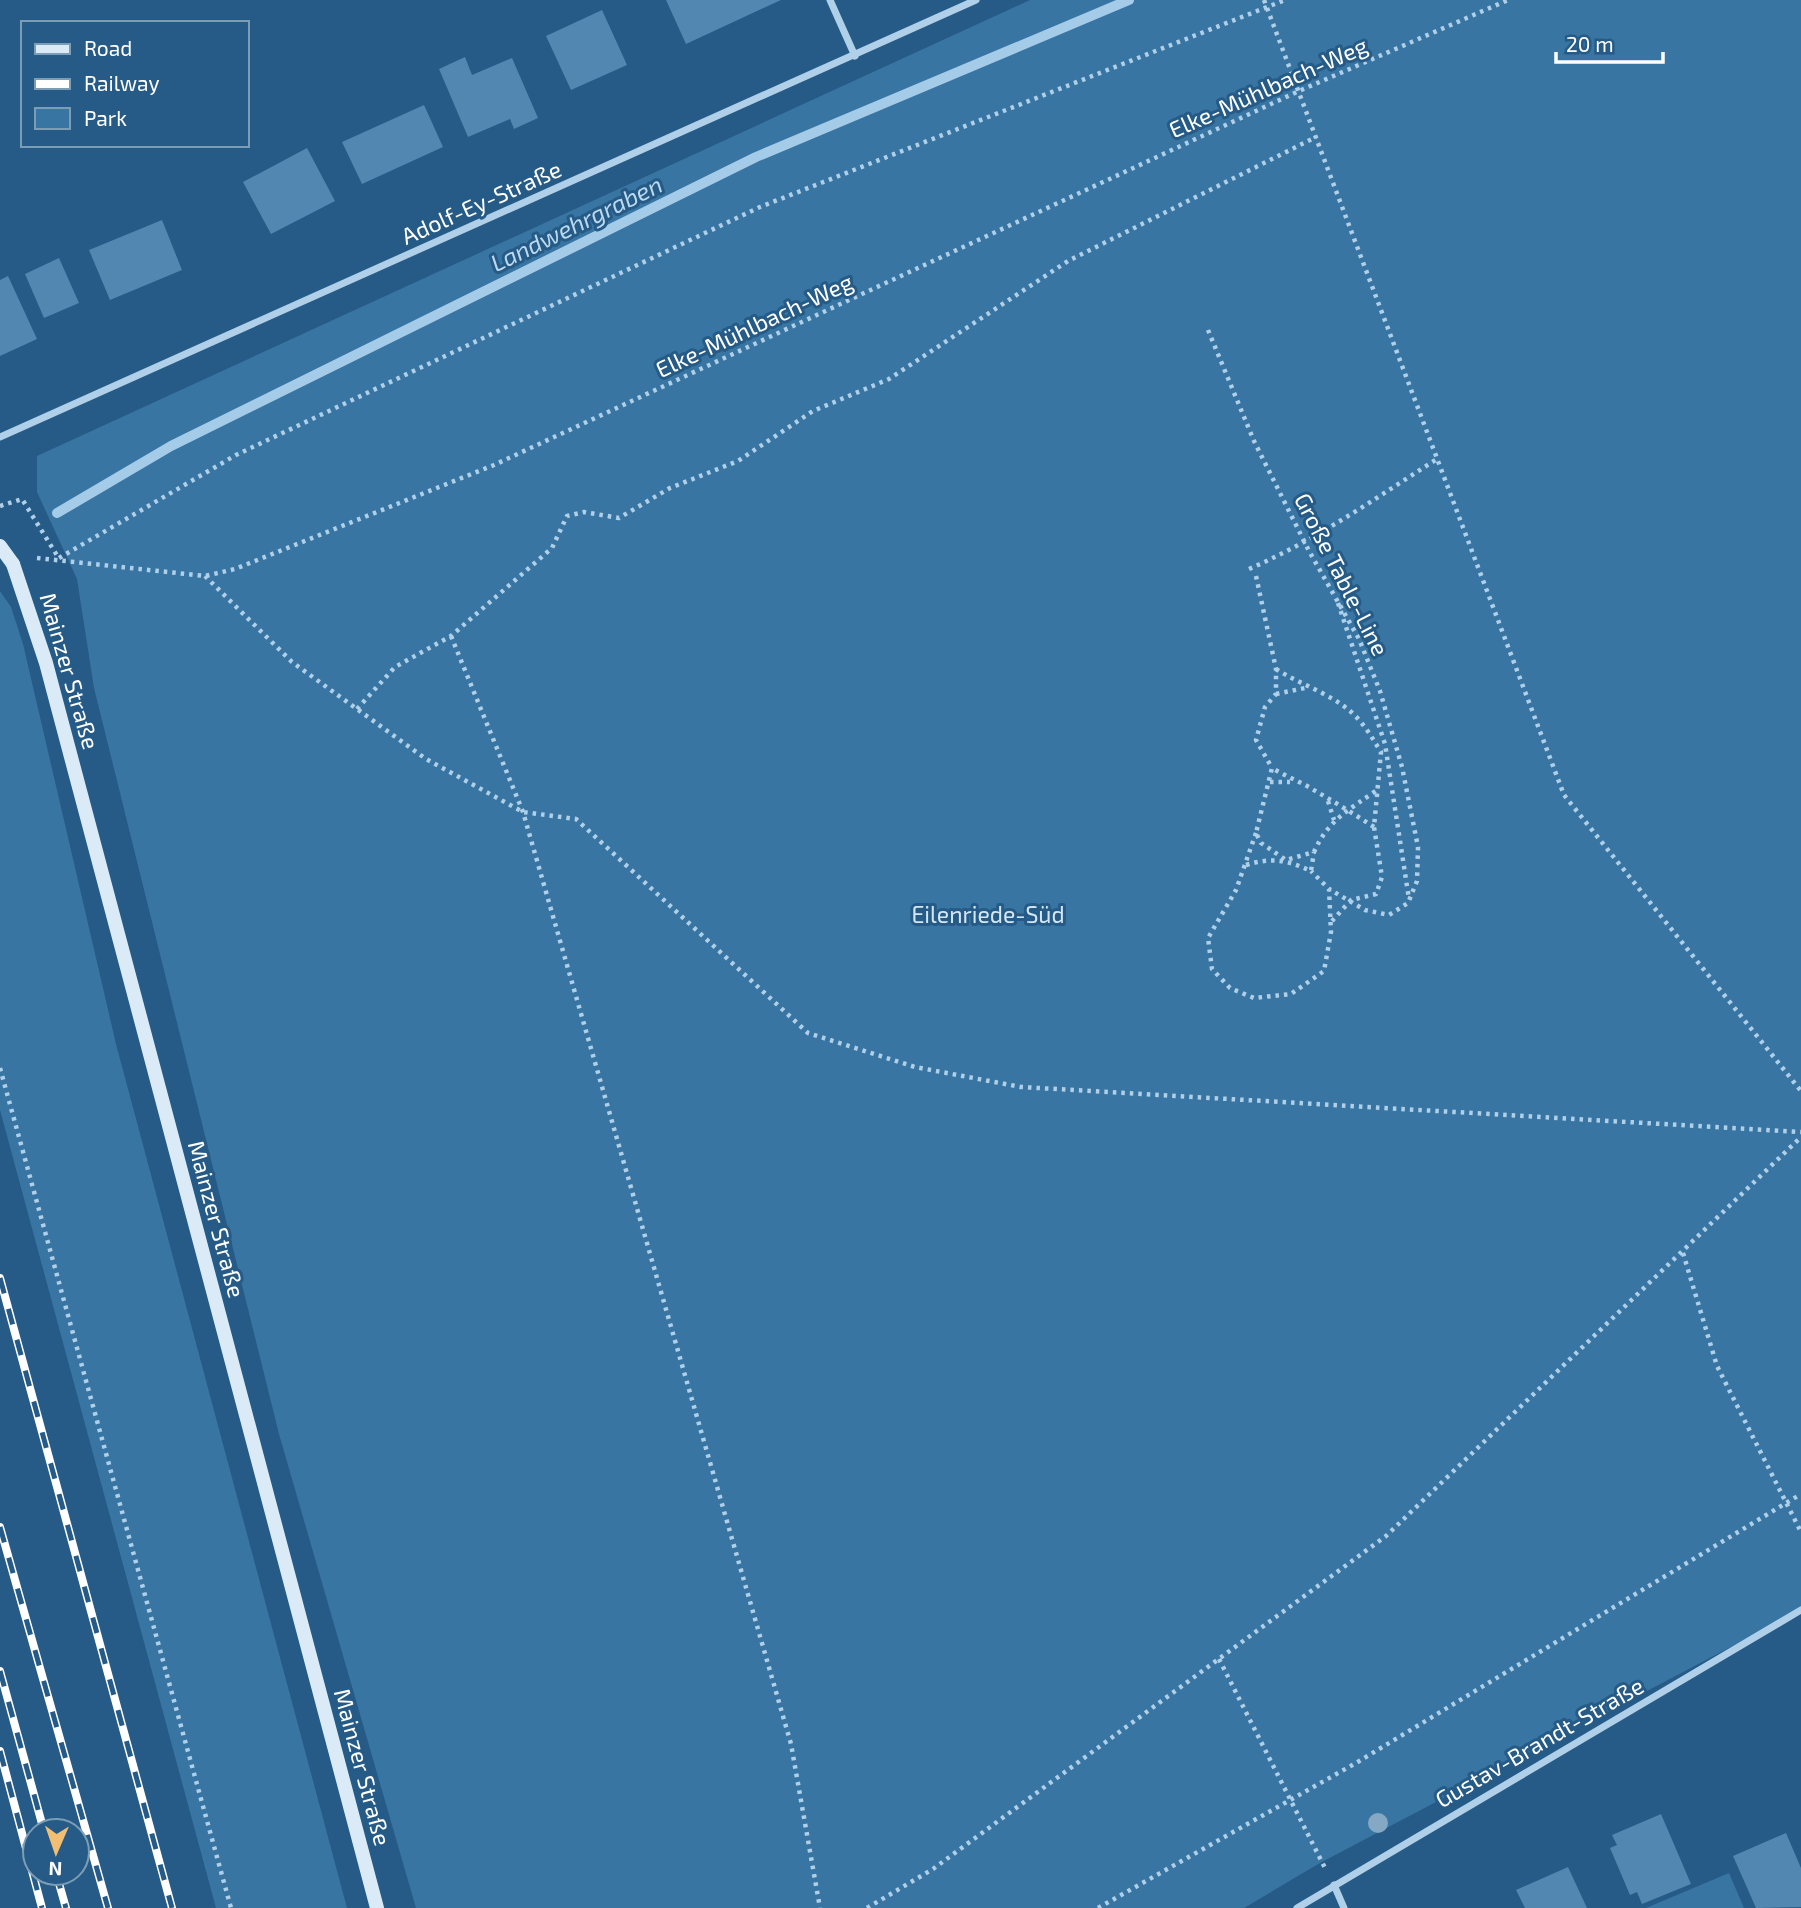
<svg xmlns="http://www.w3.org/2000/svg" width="1801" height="1908" font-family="'Exo 2',sans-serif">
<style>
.green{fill:#3975a2}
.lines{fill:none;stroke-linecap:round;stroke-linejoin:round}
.stream{stroke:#a4cce9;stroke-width:10}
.building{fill:#5187b0}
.path{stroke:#afd0e8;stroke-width:4.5;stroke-dasharray:3.5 5;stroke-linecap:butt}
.street{stroke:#afd0e8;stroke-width:7}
.secondary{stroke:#daeaf7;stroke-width:14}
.rail-casing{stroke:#fff;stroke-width:8}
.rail{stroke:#255b86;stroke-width:5;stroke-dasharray:16;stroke-linecap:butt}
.secondary-bridge{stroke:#daeaf7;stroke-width:14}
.tree{fill:#85a8c4}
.labels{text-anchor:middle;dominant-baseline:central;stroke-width:6;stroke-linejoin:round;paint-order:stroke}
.street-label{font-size:23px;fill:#fff;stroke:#255b86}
.park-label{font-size:23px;fill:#d3e7f7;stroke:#255b86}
.water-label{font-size:24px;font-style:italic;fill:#bbd9f0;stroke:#255b86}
</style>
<rect width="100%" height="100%" fill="#255b86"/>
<!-- green -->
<g class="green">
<polygon points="1030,0 1801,0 1801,1610 1320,1863 1244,1908 416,1908 279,1434 94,688 77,579 37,492 37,456"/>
<polygon points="0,591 11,607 23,644 116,1044 347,1908 216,1908 0,1110"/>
<polygon points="1729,1873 1744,1908 1646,1908"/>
</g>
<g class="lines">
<!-- stream -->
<polyline class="stream" points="57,513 171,446 756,157 1129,0"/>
</g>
<!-- building -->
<g class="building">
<polygon points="666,0 781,0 686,44"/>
<polygon points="602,10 627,65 571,90 546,36"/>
<polygon points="465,57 472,75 512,58 538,118 514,129 510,119 468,137 439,69"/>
<polygon points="424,105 443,147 362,184 342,142"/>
<polygon points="307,148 335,201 271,234 243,182"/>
<polygon points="162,220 182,270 110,300 89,250"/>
<polygon points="59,258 79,303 44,318 25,274"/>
<polygon points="8,276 37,339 0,356 0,280"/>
<polygon points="1661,1814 1691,1884 1642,1904 1637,1892 1630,1895 1610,1848 1617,1845 1612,1835"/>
<polygon points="1786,1833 1801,1868 1801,1907 1756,1908 1733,1856"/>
<polygon points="1568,1867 1587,1908 1525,1908 1516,1890"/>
</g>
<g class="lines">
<!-- path -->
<g class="path">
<polyline points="1264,0 1564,795 1801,1091"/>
<polyline points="1208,330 1254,441 1309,551 1359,639 1380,691 1402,767 1418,847 1417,881 1408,903 1389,915 1365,910 1329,889"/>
<polyline points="0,506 22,499 58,557"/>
<polyline points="37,558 205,576 235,569 494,465 1299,91 1508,0"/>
<polyline points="59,558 236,455 760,207 1285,0"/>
<path d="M1249,569C1316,540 1376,498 1437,459"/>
<polyline points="205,576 292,662 426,759 523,812 576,819 808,1033 915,1067 1021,1087 1801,1132"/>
<polyline points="1256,576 1276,669 1276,694 1265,707 1256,740 1272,768"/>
<polyline points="1338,603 1385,744 1409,899"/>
<polyline points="451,636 523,812 791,1744 820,1908"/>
<path d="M1276,669C1302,686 1339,696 1359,720C1368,730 1374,741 1381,752L1374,827L1382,877L1376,894L1351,900L1332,921"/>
<polyline points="1276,694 1305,688"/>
<polyline points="357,709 395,667 451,636 552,548 567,516 584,512 619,518 670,488 738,461 813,411 889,379 1068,261 1316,137"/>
<polyline points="1270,782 1290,782"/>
<polyline points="1328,801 1334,820"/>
<path d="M1374,827C1354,814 1333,801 1312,789C1299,781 1285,776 1272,768L1256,833L1261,843L1286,860L1314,852C1328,820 1349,810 1377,790"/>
<polyline points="1256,833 1236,890 1208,938 1212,969 1230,988 1254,998 1291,994 1324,971 1331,932 1329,889 1311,871"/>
<path d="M1246,865C1272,857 1287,860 1311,871L1314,852"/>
<polyline points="0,1068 231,1908"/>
<polyline points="1683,1253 1717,1366 1801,1532"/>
<polyline points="1219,1659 1325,1868"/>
<polyline points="867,1908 933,1869 1386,1536 1801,1137"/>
<polyline points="1098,1908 1356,1763 1801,1494"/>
</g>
<!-- street -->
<g class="street">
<polyline points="830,0 855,56"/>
<polyline points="0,437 976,0"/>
<polyline points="1334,1885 1344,1908"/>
<polyline points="1297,1908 1801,1610"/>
</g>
<!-- secondary -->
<polyline class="secondary" points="13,564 46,663 377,1908"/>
<!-- rail casing -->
<g class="rail-casing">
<g id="rail">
<polyline points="0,1278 172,1908"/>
<polyline points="0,1527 108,1908"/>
<polyline points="0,1671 44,1831"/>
<polyline points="0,1751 42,1908"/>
<polyline points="56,1873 66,1908"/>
</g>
</g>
<!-- rail -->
<use href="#rail" class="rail"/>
<!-- secondary-bridge -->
<polyline class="secondary-bridge" points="0,546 13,564"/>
</g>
<!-- trees -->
<circle class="tree" cx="1378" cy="1823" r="10"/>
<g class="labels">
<!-- street labels -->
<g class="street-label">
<text transform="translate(1268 87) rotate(-24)">Elke-Mühlbach-Weg</text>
<text transform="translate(481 202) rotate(-24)">Adolf-Ey-Straße</text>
<text transform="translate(754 325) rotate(-25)">Elke-Mühlbach-Weg</text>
<text transform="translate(1342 574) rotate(63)">Große Table-Line</text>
<text transform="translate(70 671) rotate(74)">Mainzer Straße</text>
<text transform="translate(217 1219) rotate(75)">Mainzer Straße</text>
<text transform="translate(1539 1742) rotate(-30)">Gustav-Brandt-Straße</text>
<text transform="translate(363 1767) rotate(75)">Mainzer Straße</text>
</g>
<!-- park labels -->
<g class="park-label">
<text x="988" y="914">Eilenriede-Süd</text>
</g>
<!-- water labels -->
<g class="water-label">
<text transform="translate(576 223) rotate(-26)">Landwehrgraben</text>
</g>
</g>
<!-- legend -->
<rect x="21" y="21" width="228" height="126" fill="#255b86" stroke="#7c9db6" stroke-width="2"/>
<rect x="35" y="44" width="35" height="10" fill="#daeaf7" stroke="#7c9db6" stroke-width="2"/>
<text x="84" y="56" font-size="21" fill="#ffffff">Road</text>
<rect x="35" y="79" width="35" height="10" fill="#ffffff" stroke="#7c9db6" stroke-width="2"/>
<text x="84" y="91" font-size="21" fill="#ffffff">Railway</text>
<rect x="35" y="108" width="35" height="21" fill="#3975a2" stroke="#7c9db6" stroke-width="2"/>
<text x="84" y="126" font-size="21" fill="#ffffff">Park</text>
<!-- north arrow -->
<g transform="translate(56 1852) rotate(182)"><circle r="33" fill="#255b86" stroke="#7c9db6" stroke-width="2"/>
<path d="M0-5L12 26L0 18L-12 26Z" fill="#f2be73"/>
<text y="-10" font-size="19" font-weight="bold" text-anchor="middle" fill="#ffffff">N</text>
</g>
<!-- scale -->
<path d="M1556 52v10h107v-10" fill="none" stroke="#ffffff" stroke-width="3.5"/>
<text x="1566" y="52" font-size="21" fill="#ffffff" stroke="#255b86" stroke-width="5" paint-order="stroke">20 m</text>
</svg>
